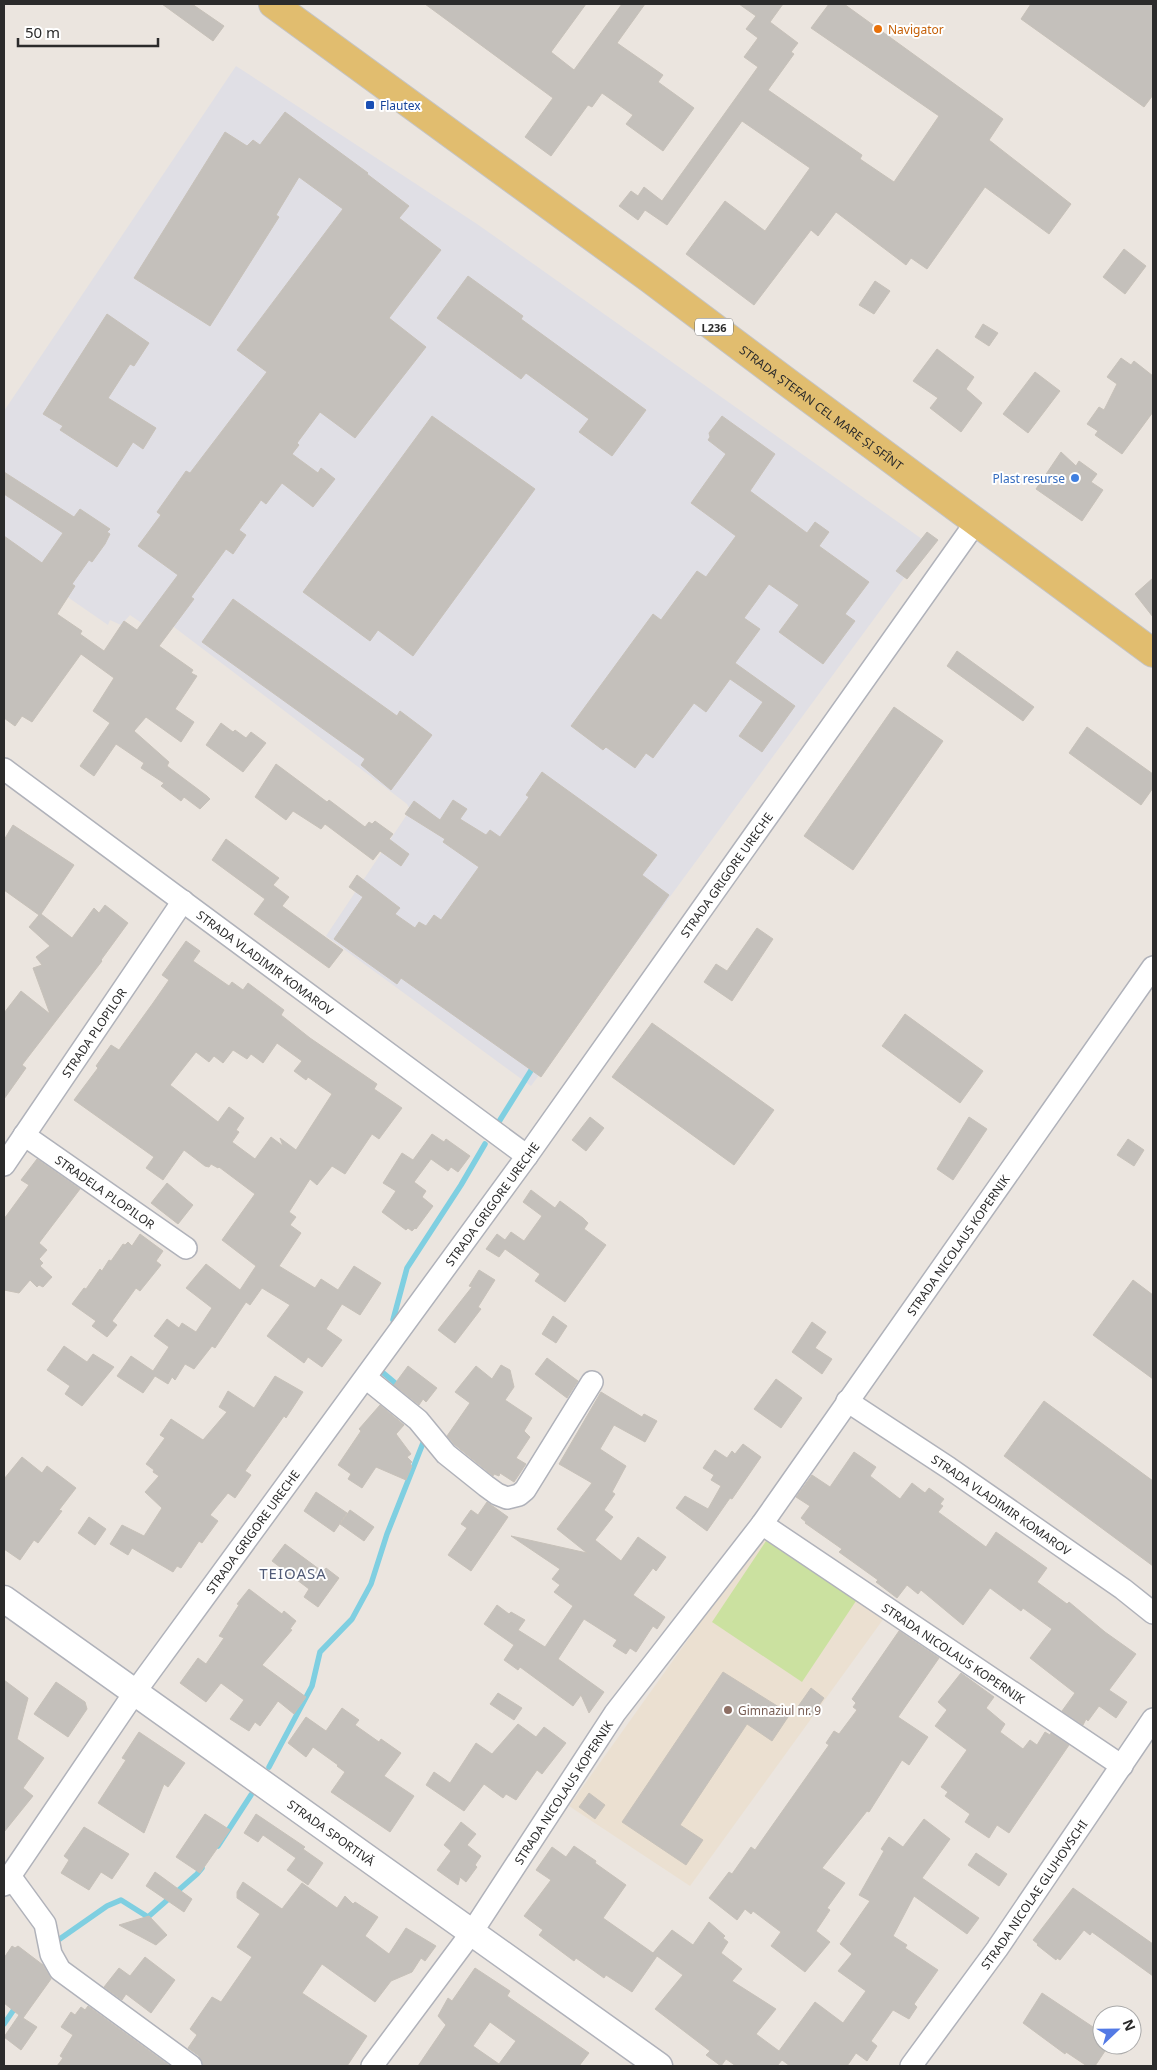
<svg xmlns="http://www.w3.org/2000/svg" width="1157" height="2070" font-family="'Noto Sans',sans-serif">
<style>
.industrial{fill:#e0dfe5}
.education{fill:#ebe0d1}
.pitch{fill:#cbe1a0}
.lines{fill:none;stroke-linecap:round;stroke-linejoin:round}
.stream{stroke:#7fcfe1;stroke-width:5.5}
.building{fill:#c4c0bb;stroke:#c7c1b9;fill-rule:evenodd}
.minor-casing{stroke:#b0b2ba;stroke-width:24}
.tertiary-casing{stroke:#b0b2ba;stroke-width:29}
.primary-casing{stroke:#c4c4c4;stroke-width:30}
.minor{stroke:#fff;stroke-width:21}
.tertiary{stroke:#fff;stroke-width:26}
.primary{stroke:#e1bd6f;stroke-width:28}
.food-dot{fill:#e8710a;stroke:#fff;stroke-width:2}
.transit-dot{fill:#1a4fb4;stroke:#fff;stroke-width:2}
.shop-dot{fill:#3f7fe0;stroke:#fff;stroke-width:2}
.education-dot{fill:#8d6e63;stroke:#fff;stroke-width:2}
.labels{text-anchor:middle;dominant-baseline:central;stroke-width:4;stroke-linejoin:round;paint-order:stroke}
.shield{fill:#fff;stroke:#6b6b6b;stroke-width:1}
.shield-label{font-size:11px;font-weight:bold;fill:#2b2b2b}
.food-label{font-size:12px;fill:#c56008;stroke:#fff;text-anchor:start}
.transit-label{font-size:12px;fill:#164399;stroke:#fff;text-anchor:start}
.street-label{font-size:12px;fill:#2b2b2b;stroke:#fff}
.shop-label{font-size:12px;fill:#366cbe;stroke:#fff;text-anchor:end}
.education-label{font-size:12px;fill:#785e54;stroke:#fff;text-anchor:start}
.quarter-label{font-size:15px;letter-spacing:1px;fill:#515b77;stroke:#fff}
</style>
<rect width="100%" height="100%" fill="#ebe5df"/>
<!-- industrial -->
<polygon class="industrial" points="236,66 477,224 929,544 531,1086 326,936 410,810 407,804 170,624 160,636 130,615 121,625 110,620 108,625 4,553 4,411"/>
<!-- education -->
<polygon class="education" points="762,1536 887,1614 690,1886 569,1806"/>
<!-- pitch -->
<polygon class="pitch" points="766,1541 858,1598 802,1682 712,1622"/>
<g class="lines">
<!-- stream -->
<g class="stream">
<polyline points="495,1128 535,1064"/>
<polyline points="393,1320 407,1268 461,1185 485,1144"/>
<polyline points="381,1371 400,1387"/>
<polyline points="269,1767 312,1686 320,1652 352,1619 371,1584 387,1534 423,1443"/>
<polyline points="218,1846 251,1795"/>
<polyline points="54,1943 107,1906 121,1900 148,1917 197,1874 202,1868"/>
<polyline points="4,2024 17,2005"/>
</g>
</g>
<!-- building -->
<g class="building">
<polygon points="162,4 192,4 224,26 213,41"/>
<polygon points="425,4 586,4 551,52 574,70 622,4 645,4 617,43 663,75 658,82 694,108 663,151 626,124 633,115 602,93 592,107 588,105 551,156 525,137 553,98"/>
<polygon points="739,4 783,4 770,22 798,43 791,52 794,54 768,90 862,155 860,159 894,182 939,116 811,28 829,4 844,4 1003,119 989,140 1071,204 1049,234 985,187 927,269 911,258 906,265 836,212 818,236 811,230 754,305 686,254 725,201 765,231 810,168 742,121 667,225 645,210 638,220 619,206 631,191 638,196 644,187 662,201 758,67 744,57 758,38 746,29 756,16"/>
<polygon points="1031,4 1153,4 1153,95 1144,107 1021,19"/>
<polygon points="285,112 368,173 367,174 409,206 399,218 441,250 389,318 426,347 355,438 320,412 297,443 299,445 292,454 318,473 321,468 335,479 313,507 282,483 266,504 261,500 239,530 246,535 233,554 226,549 191,597 194,599 159,646 193,670 191,673 197,676 175,709 194,722 181,742 146,717 134,731 169,762 167,766 207,796 210,799 200,809 184,797 181,801 161,786 164,783 141,768 144,763 116,744 94,776 80,766 110,723 93,711 114,678 81,654 32,722 22,716 15,726 4,718 4,536 42,563 63,533 4,494 4,472 74,517 80,509 110,529 107,532 110,534 105,544 92,562 89,560 72,584 75,586 57,614 82,631 80,634 104,651 124,621 137,630 178,575 138,546 161,515 157,512 186,471 190,473 267,372 237,350 343,209 299,177 276,215 279,217 210,326 134,278 225,132 247,146 253,140 260,145"/>
<polygon points="1124,249 1146,266 1125,294 1103,277"/>
<polygon points="468,276 523,316 521,319 646,410 612,456 579,432 589,419 526,373 521,379 437,318"/>
<polygon points="875,281 890,291 874,314 859,305"/>
<polygon points="107,314 149,343 134,366 130,364 108,398 156,428 143,449 133,442 117,467 60,430 63,426 43,414"/>
<polygon points="983,324 998,333 989,346 975,337"/>
<polygon points="937,349 974,377 966,389 982,403 961,432 930,408 938,398 913,381"/>
<polygon points="1121,358 1131,365 1134,361 1153,376 1153,412 1122,454 1095,435 1098,431 1087,424 1099,407 1104,410 1117,384 1107,377"/>
<polygon points="1035,372 1060,391 1028,433 1003,414"/>
<polygon points="432,416 535,489 413,656 378,630 370,641 303,592"/>
<polygon points="722,416 775,454 750,491 807,533 815,522 829,532 819,546 869,582 845,614 855,621 823,664 779,632 799,605 769,584 744,618 760,629 735,663 795,706 762,752 739,736 763,702 730,679 706,712 694,703 653,758 646,753 635,768 606,747 603,750 571,726 653,614 661,620 697,571 706,577 736,536 691,503 726,454 708,440 710,437 709,433"/>
<polygon points="1061,452 1076,466 1079,461 1097,474 1091,482 1103,490 1082,521 1036,489"/>
<polygon points="927,532 938,540 907,579 896,571"/>
<polygon points="1153,578 1153,617 1135,594"/>
<polygon points="233,599 397,716 400,711 432,735 391,790 361,765 365,759 202,642"/>
<polygon points="957,651 1034,707 1023,721 947,666"/>
<polygon points="894,707 943,741 853,870 804,836"/>
<polygon points="221,723 233,732 235,730 246,738 251,732 266,743 243,772 206,745"/>
<polygon points="1087,727 1153,774 1153,788 1141,805 1069,753"/>
<polygon points="276,764 327,802 329,800 365,827 369,822 372,824 375,821 393,834 389,839 409,854 401,866 380,851 373,860 325,824 321,829 293,811 286,820 255,797"/>
<polygon points="542,772 657,855 642,875 669,895 541,1077 401,978 397,984 334,939 363,897 349,887 357,875 400,908 395,914 415,928 419,922 426,926 434,915 441,920 479,867 443,842 445,839 405,814 414,801 440,820 453,800 467,809 460,819 486,835 490,830 500,837 529,797 526,795"/>
<polygon points="13,825 74,865 41,914 72,938 94,908 99,913 105,905 128,923 101,960 102,961 22,1065 26,1068 4,1099 4,1013 21,991 50,1014 33,968 42,965 36,957 50,946 29,927 39,915 4,890 4,840"/>
<polygon points="226,839 279,878 273,885 289,897 282,906 343,950 329,968 254,914 265,899 212,860"/>
<polygon points="757,928 773,939 732,1001 704,982 716,964 727,971"/>
<path d="M186,941L200,951L193,961L229,986L232,982L243,990L248,983L284,1010L281,1015L310,1038L377,1084L374,1089L402,1108L379,1139L372,1134L345,1174L332,1166L317,1185L310,1179L289,1212L296,1217L290,1225L301,1233L279,1266L315,1288L321,1279L338,1290L354,1266L381,1283L360,1315L342,1304L326,1329L342,1340L322,1367L308,1357L304,1363L267,1336L290,1305L262,1288L250,1305L246,1302L215,1348L212,1346L194,1369L185,1364L175,1380L172,1377L168,1384L155,1376L143,1393L117,1376L131,1356L153,1371L169,1347L154,1336L167,1319L179,1328L182,1323L196,1332L212,1308L186,1288L206,1264L240,1290L256,1266L222,1240L255,1194L219,1167L218,1168L211,1164L209,1167L205,1166L184,1150L163,1180L146,1168L154,1157L74,1100L98,1068L96,1066L111,1045L119,1050L153,1003L169,980L162,975ZM277,1043L302,1061L294,1071L306,1080L308,1077L332,1094L296,1150L280,1138L283,1146L271,1137L255,1159L232,1142L239,1132L236,1130L244,1118L229,1107L218,1122L170,1085L196,1052L209,1062L214,1056L223,1063L233,1050L247,1059L251,1054L263,1063Z"/>
<polygon points="905,1014 983,1071 960,1103 882,1046"/>
<polygon points="652,1023 774,1110 734,1165 612,1077"/>
<polygon points="590,1117 604,1128 586,1151 572,1140"/>
<polygon points="969,1117 987,1129 953,1180 937,1169"/>
<polygon points="432,1134 444,1142 446,1139 470,1156 458,1172 451,1167 448,1171 431,1159 414,1182 426,1191 422,1197 433,1206 416,1229 415,1228 412,1231 408,1228 406,1230 382,1212 396,1191 383,1183 402,1153 413,1160"/>
<polygon points="1128,1139 1144,1150 1134,1166 1117,1155"/>
<polygon points="37,1159 80,1189 39,1243 47,1250 39,1259 43,1263 40,1266 52,1277 43,1287 39,1285 37,1287 30,1280 19,1293 4,1290 4,1219 29,1185 21,1180"/>
<polygon points="167,1183 193,1205 178,1224 151,1203"/>
<polygon points="531,1190 555,1208 560,1201 583,1218 588,1223 584,1229 606,1245 565,1302 535,1281 540,1274 505,1249 499,1257 486,1249 497,1234 505,1240 511,1232 524,1241 542,1216 523,1202"/>
<polygon points="140,1234 163,1251 156,1261 161,1265 140,1291 136,1288 112,1321 117,1325 107,1337 92,1326 96,1321 72,1304 84,1288 86,1289 100,1269 102,1271 109,1260 111,1261 123,1244 125,1245 128,1242 132,1246"/>
<polygon points="479,1270 495,1280 478,1307 481,1309 455,1343 438,1330 472,1287 469,1286"/>
<polygon points="1133,1280 1153,1295 1153,1379 1093,1335"/>
<polygon points="553,1316 567,1326 556,1343 542,1334"/>
<polygon points="812,1322 826,1332 815,1348 832,1359 822,1374 792,1352"/>
<polygon points="64,1346 87,1362 93,1354 114,1367 82,1406 65,1394 70,1386 47,1370"/>
<polygon points="547,1358 578,1381 567,1398 535,1374"/>
<polygon points="501,1365 510,1370 514,1387 505,1400 532,1418 524,1431 530,1437 516,1458 526,1464 514,1482 500,1473 499,1476 494,1474 493,1476 455,1445 447,1436 470,1403 455,1392 476,1366 492,1379"/>
<polygon points="408,1366 437,1388 426,1402 423,1399 419,1405 394,1385"/>
<polygon points="275,1376 303,1392 286,1418 284,1416 245,1471 251,1475 235,1498 228,1493 210,1515 218,1521 202,1543 199,1541 181,1568 177,1566 173,1572 132,1548 128,1555 110,1544 122,1525 144,1536 162,1508 145,1492 159,1476 153,1472 154,1470 146,1464 165,1438 160,1435 171,1419 203,1440 227,1412 219,1407 228,1391 254,1408"/>
<polygon points="776,1379 802,1398 781,1428 754,1409"/>
<polygon points="601,1392 642,1417 644,1414 657,1421 645,1442 614,1425 600,1449 626,1466 612,1492 615,1494 604,1510 613,1517 595,1540 621,1561 638,1537 666,1557 656,1571 653,1568 633,1595 665,1617 657,1629 653,1626 636,1652 630,1648 626,1654 613,1646 617,1640 584,1619 558,1659 604,1692 589,1713 581,1695 573,1706 520,1667 518,1670 504,1660 514,1645 484,1624 497,1605 509,1614 511,1612 525,1620 518,1630 545,1647 573,1606 554,1592 560,1585 552,1579 560,1569 511,1536 587,1553 557,1529 592,1483 559,1464"/>
<polygon points="1044,1401 1153,1481 1153,1566 1004,1456"/>
<polygon points="380,1405 404,1425 396,1434 411,1454 407,1457 412,1462 410,1464 412,1466 406,1480 376,1467 362,1488 348,1479 351,1474 338,1465 361,1431 359,1429"/>
<polygon points="743,1444 761,1457 732,1499 730,1498 707,1531 676,1508 685,1496 708,1509 721,1486 711,1480 714,1475 703,1468 715,1450 727,1458 732,1451 735,1454"/>
<polygon points="854,1452 876,1467 870,1476 900,1499 912,1483 925,1493 929,1488 944,1499 940,1504 943,1506 938,1512 986,1547 996,1532 1047,1568 1037,1582 1067,1604 1069,1602 1105,1632 1136,1654 1109,1690 1127,1702 1116,1718 1099,1706 1088,1721 1086,1719 1083,1725 1062,1711 1075,1693 1030,1658 1052,1629 1023,1608 1021,1611 990,1588 963,1625 921,1590 918,1594 907,1585 897,1598 876,1582 878,1580 839,1552 842,1549 805,1523 806,1522 801,1518 810,1506 796,1497 812,1475 830,1487"/>
<polygon points="22,1457 42,1473 47,1466 76,1488 59,1510 62,1511 38,1543 34,1540 20,1560 4,1549 4,1479"/>
<polygon points="316,1492 347,1513 334,1532 304,1511"/>
<polygon points="487,1502 508,1517 471,1571 448,1555 467,1528 461,1524 471,1510 478,1515"/>
<polygon points="350,1510 374,1527 364,1541 340,1524"/>
<polygon points="89,1517 106,1529 95,1545 78,1533"/>
<polygon points="285,1544 323,1572 326,1568 339,1578 318,1607 304,1597 309,1589 272,1561"/>
<polygon points="249,1589 282,1614 284,1611 296,1621 290,1629 292,1630 262,1665 306,1697 294,1714 278,1701 260,1726 255,1722 249,1731 230,1719 244,1700 221,1683 206,1702 180,1683 198,1658 206,1664 224,1638 219,1636 239,1605 237,1604"/>
<polygon points="899,1631 939,1658 898,1717 928,1737 909,1765 902,1760 869,1812 867,1811 822,1868 845,1883 827,1908 830,1910 816,1931 830,1942 805,1972 771,1946 781,1932 753,1911 751,1914 745,1909 737,1920 709,1898 729,1872 732,1874 751,1847 755,1850 829,1745 826,1743 834,1731 839,1734 857,1710 853,1707 856,1703 852,1699"/>
<polygon points="723,1672 790,1714 772,1741 747,1724 680,1825 703,1840 686,1865 622,1822"/>
<polygon points="961,1673 994,1697 986,1708 1005,1724 1000,1732 1023,1749 1030,1740 1037,1745 1045,1732 1050,1735 1051,1733 1069,1745 1009,1833 997,1825 989,1838 965,1822 970,1814 945,1796 948,1792 941,1787 967,1750 935,1726 947,1710 938,1702"/>
<polygon points="4,1680 28,1698 17,1739 44,1758 23,1788 33,1796 4,1832"/>
<polygon points="56,1682 85,1702 87,1709 68,1737 34,1714"/>
<polygon points="811,1688 824,1698 811,1717 797,1708"/>
<polygon points="498,1693 522,1708 514,1720 490,1704"/>
<polygon points="342,1708 359,1720 355,1725 379,1742 381,1739 401,1753 384,1776 414,1796 390,1832 331,1792 345,1772 337,1766 338,1765 313,1747 306,1757 288,1743 306,1717 326,1731"/>
<polygon points="518,1724 536,1737 544,1727 566,1743 542,1774 537,1770 516,1800 506,1794 503,1798 484,1784 464,1811 426,1785 434,1772 450,1783 476,1743 492,1754"/>
<polygon points="139,1732 185,1763 168,1787 164,1784 144,1833 98,1803 126,1760 122,1758"/>
<polygon points="589,1793 605,1805 595,1819 579,1807"/>
<polygon points="205,1814 230,1830 200,1873 176,1857"/>
<polygon points="256,1814 305,1847 303,1849 323,1863 308,1885 287,1870 296,1858 263,1835 258,1842 244,1833"/>
<polygon points="924,1819 950,1839 922,1878 979,1918 967,1934 914,1896 893,1936 907,1945 905,1948 938,1970 914,2004 917,2007 909,2019 893,2010 871,2041 877,2046 867,2061 856,2053 847,2066 790,2066 782,2060 777,2066 736,2066 726,2059 721,2066 706,2055 710,2051 655,2009 683,1975 657,1956 632,1992 606,1975 604,1978 576,1958 574,1961 539,1935 543,1930 524,1916 551,1880 536,1870 552,1847 566,1857 574,1846 596,1861 595,1863 626,1885 603,1918 653,1953 672,1930 693,1945 709,1922 725,1936 723,1938 728,1942 721,1953 742,1969 732,1981 776,2009 756,2034 779,2051 815,2002 843,2023 866,1991 838,1971 852,1954 840,1944 870,1901 859,1895 884,1851 881,1849 889,1837 903,1847"/>
<polygon points="461,1822 476,1834 467,1845 481,1856 475,1865 477,1867 466,1882 460,1877 458,1885 437,1870 451,1851 444,1845"/>
<polygon points="84,1827 129,1854 112,1879 101,1872 89,1890 61,1873 69,1860 64,1856"/>
<polygon points="976,1853 1007,1874 999,1886 968,1865"/>
<polygon points="155,1872 192,1899 184,1912 146,1886"/>
<polygon points="243,1882 282,1909 302,1883 337,1908 345,1896 353,1904 355,1902 378,1917 365,1936 389,1954 406,1928 436,1946 425,1961 421,1958 412,1972 391,1981 375,2002 322,1964 302,1993 367,2036 347,2066 203,2066 199,2056 188,2048 197,2035 190,2029 212,1997 221,2002 252,1957 237,1947 260,1914 237,1898 237,1892"/>
<polygon points="1073,1888 1153,1944 1153,1976 1092,1932 1090,1935 1084,1930 1060,1960 1057,1958 1056,1960 1037,1945 1038,1944 1033,1940"/>
<polygon points="149,1916 167,1935 156,1945 119,1925"/>
<polygon points="12,1946 15,1948 18,1946 43,1965 51,1979 23,2018 37,2027 21,2050 4,2037 19,2015 4,2003 4,1958"/>
<polygon points="145,1957 175,1980 151,2013 126,1994 122,2000 104,1987 119,1968 130,1976"/>
<path d="M475,1968L510,1991L507,1996L589,2053L579,2066H418L446,2025L438,2016L448,1998L452,2001ZM490,2022L516,2041L499,2064L473,2046Z"/>
<polygon points="1042,1993 1102,2033 1102,2049 1105,2051 1095,2066 1087,2066 1066,2052 1065,2054 1023,2023"/>
<polygon points="88,2006 170,2066 57,2066 63,2058 60,2056 73,2035 61,2027 71,2012 75,2015 81,2007 85,2010"/>
</g>
<g class="lines">
<!-- minor casing -->
<g class="minor-casing">
<g id="minor">
<path id="s1" d="M4,769L527,1156"/>
<path id="s2" d="M24,1135L186,1248"/>
<path id="s3" d="M4,1165L183,901"/>
<polyline points="366,1378 418,1420 446,1454 486,1486 497,1494 507,1498 519,1495 525,1490 592,1382"/>
<path id="s4" d="M847,1401L949,1468L1123,1589L1153,1613"/>
<path id="s5" d="M762,1524L1122,1766"/>
<polyline points="10,1876 45,1924 51,1954 60,1970 191,2066"/>
<path id="s6" d="M4,1885L135,1692L527,1156L976,522"/>
<path id="s7" d="M372,2066L472,1932L615,1713L762,1524L1153,967"/>
<path id="s8" d="M911,2066L997,1949L1153,1719"/>
</g>
</g>
<!-- tertiary casing -->
<g class="tertiary-casing">
<g id="tertiary">
<path id="s9" d="M4,1599L659,2066"/>
</g>
</g>
<!-- primary casing -->
<g class="primary-casing">
<g id="primary">
<path id="s10" d="M273,4L650,279L791,385L1153,653"/>
</g>
</g>
<!-- minor -->
<use href="#minor" class="minor"/>
<!-- tertiary -->
<use href="#tertiary" class="tertiary"/>
<!-- primary -->
<use href="#primary" class="primary"/>
</g>
<!-- markers -->
<circle class="food-dot" cx="878" cy="29" r="5"/>
<rect class="transit-dot" x="365" y="100" width="10" height="10" rx="2.5"/>
<circle class="shop-dot" cx="1075" cy="478" r="5"/>
<circle class="education-dot" cx="728" cy="1710" r="5"/>
<g class="labels">
<!-- shield labels -->
<rect class="shield" x="695" y="318.5" width="38" height="17" rx="4"/>
<g class="shield-label">
<text x="714" y="327">L236</text>
</g>
<!-- food labels -->
<g class="food-label">
<text x="888" y="29">Navigator</text>
</g>
<!-- transit labels -->
<g class="transit-label">
<text x="380" y="105">Flautex</text>
</g>
<!-- street labels -->
<g class="street-label">
<text stroke="none"><textPath href="#s10" startOffset="681">STRADA ȘTEFAN CEL MARE ȘI SFÎNT</textPath></text>
<text stroke="none"><textPath href="#s6" startOffset="1242">STRADA GRIGORE URECHE</textPath></text>
<text stroke="none"><textPath href="#s1" startOffset="325">STRADA VLADIMIR KOMAROV</textPath></text>
<text stroke="none"><textPath href="#s3" startOffset="160">STRADA PLOPILOR</textPath></text>
<text stroke="none"><textPath href="#s2" startOffset="99">STRADELA PLOPILOR</textPath></text>
<text stroke="none"><textPath href="#s6" startOffset="838">STRADA GRIGORE URECHE</textPath></text>
<text stroke="none"><textPath href="#s7" startOffset="1009">STRADA NICOLAUS KOPERNIK</textPath></text>
<text stroke="none"><textPath href="#s4" startOffset="186">STRADA VLADIMIR KOMAROV</textPath></text>
<text stroke="none"><textPath href="#s6" startOffset="432">STRADA GRIGORE URECHE</textPath></text>
<text stroke="none"><textPath href="#s5" startOffset="231">STRADA NICOLAUS KOPERNIK</textPath></text>
<text stroke="none"><textPath href="#s7" startOffset="334">STRADA NICOLAUS KOPERNIK</textPath></text>
<text stroke="none"><textPath href="#s9" startOffset="402">STRADA SPORTIVĂ</textPath></text>
<text stroke="none"><textPath href="#s8" startOffset="211">STRADA NICOLAE GLUHOVSCHI</textPath></text>
</g>
<!-- shop labels -->
<g class="shop-label">
<text x="1065" y="478">Plast resurse</text>
</g>
<!-- education labels -->
<g class="education-label">
<text x="738" y="1710">Gimnaziul nr. 9</text>
</g>
<!-- quarter labels -->
<g class="quarter-label">
<text x="293" y="1573">TEIOASA</text>
</g>
</g>
<!-- border -->
<rect width="1157" height="2070" fill="none" stroke="#2b2b2b" stroke-width="10"/>
<!-- north arrow -->
<g transform="translate(1117 2030) rotate(68)"><circle r="24" fill="#ffffff" stroke="#aaaaaa"/>
<path d="M0-4L9 19L0 12L-9 19Z" fill="#537ae5"/>
<text y="-8" font-size="14" font-weight="bold" text-anchor="middle" fill="#2b2b2b">N</text>
</g>
<!-- scale -->
<path d="M18 38v8h140v-8" fill="none" stroke="#2b2b2b" stroke-width="2.5"/>
<text x="25" y="38" font-size="15" fill="#2b2b2b" stroke="#ffffff" stroke-width="4" paint-order="stroke">50 m</text>
</svg>
